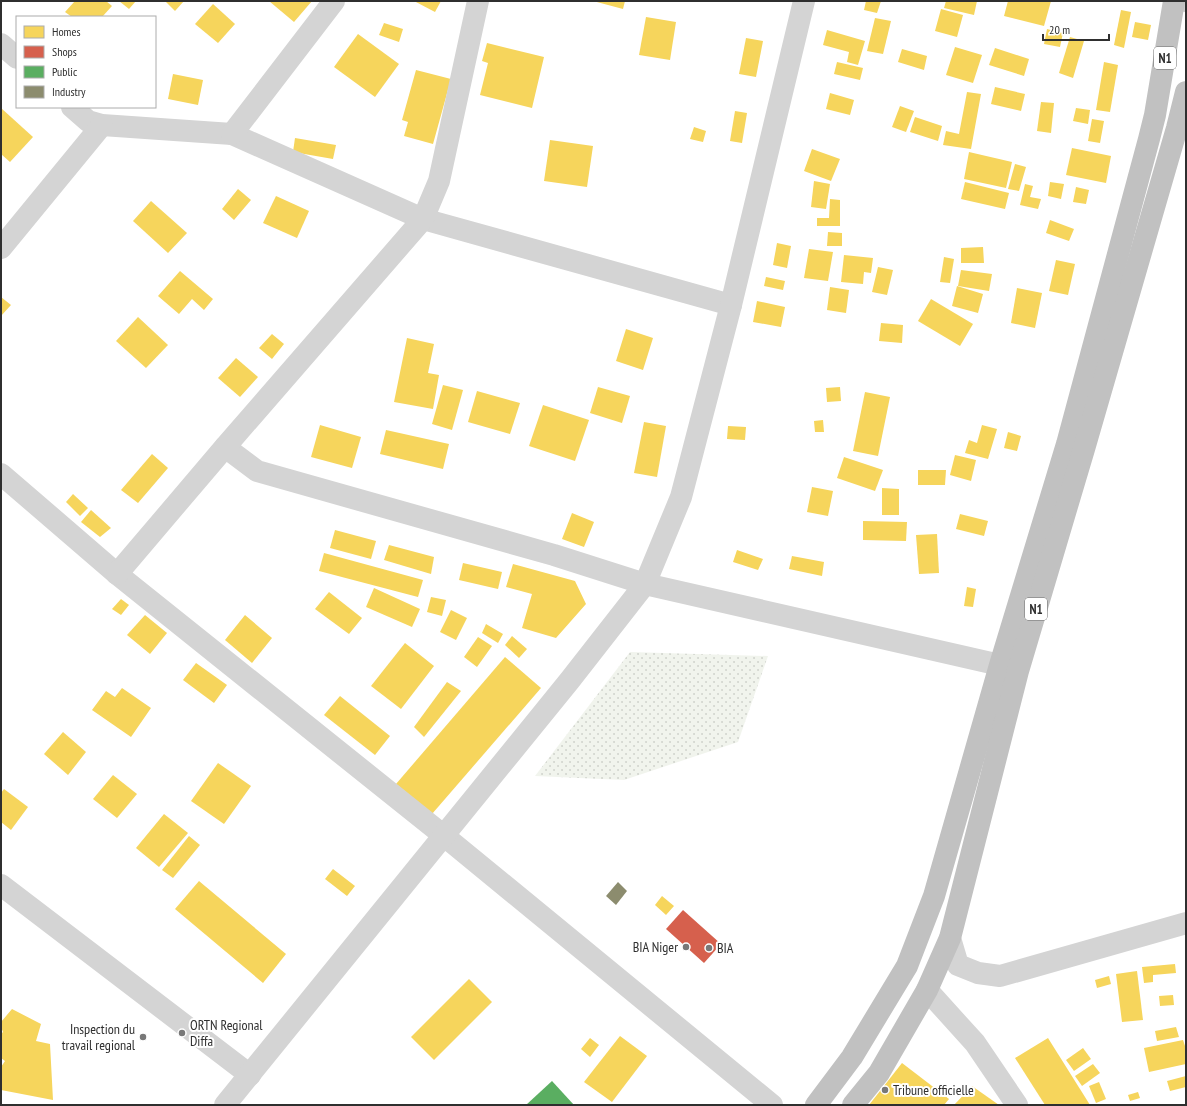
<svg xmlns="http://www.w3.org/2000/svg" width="1187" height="1106" font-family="'PT Sans Narrow',sans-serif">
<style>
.grass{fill:url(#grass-dots)}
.homes{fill:#f6d55c}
.shops{fill:#d6604d}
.public{fill:#5aae61}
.industry{fill:#8c8c6e}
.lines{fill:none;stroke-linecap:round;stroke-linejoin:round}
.street{stroke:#d4d4d4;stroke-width:22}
.secondary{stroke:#cdcdcd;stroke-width:22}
.highway{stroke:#c1c1c1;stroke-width:22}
.poi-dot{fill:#787878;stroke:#fff;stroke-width:1.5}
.labels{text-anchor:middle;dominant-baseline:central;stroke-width:4;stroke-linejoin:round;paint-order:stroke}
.shield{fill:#fff;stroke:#6d6d6d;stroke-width:1}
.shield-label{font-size:13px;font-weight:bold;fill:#2f2f2f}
.poi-label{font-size:14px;fill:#2f2f2f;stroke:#fff;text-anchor:start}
</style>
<defs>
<pattern id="grass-dots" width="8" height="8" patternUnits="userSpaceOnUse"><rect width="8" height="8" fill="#f1f4ed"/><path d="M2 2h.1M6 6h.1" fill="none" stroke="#cfd2cc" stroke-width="1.8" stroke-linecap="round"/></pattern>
</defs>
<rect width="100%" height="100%" fill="#fff"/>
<!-- grass -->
<polygon class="grass" points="630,652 768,656 738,742 624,780 535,776"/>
<!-- homes -->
<g class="homes">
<polygon points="75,1 106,1 112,6 102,17 72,17 65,12"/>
<polygon points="119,1 136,1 129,9"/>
<polygon points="165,1 184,1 175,11"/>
<polygon points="269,1 312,1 294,22"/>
<polygon points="414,1 441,1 435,12"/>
<polygon points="593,1 625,1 623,9"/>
<polygon points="866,1 881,1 877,13 864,10"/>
<polygon points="946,1 977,1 974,15 944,8"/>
<polygon points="1008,1 1051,1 1044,26 1004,16"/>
<polygon points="213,4 235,24 218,43 195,24"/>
<polygon points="941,9 963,15 957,37 935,31"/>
<polygon points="1121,10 1131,12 1124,48 1114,45"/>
<polygon points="646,17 676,22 670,60 639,55"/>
<polygon points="875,18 891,21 883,54 867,51"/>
<polygon points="1135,22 1151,25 1148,40 1132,37"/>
<polygon points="384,23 403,29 399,42 379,35"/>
<polygon points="1047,29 1063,33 1060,47 1044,44"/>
<polygon points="827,30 865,41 858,65 847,62 849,52 823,45"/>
<polygon points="358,34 399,64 375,97 334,67"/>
<polygon points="1070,37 1084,41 1073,78 1059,73"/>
<polygon points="746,38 763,41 756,77 739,74"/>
<polygon points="487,43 544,57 532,108 480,95 488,63 482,61"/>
<polygon points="955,47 982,55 973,83 946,75"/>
<polygon points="995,48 1029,59 1024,76 989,65"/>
<polygon points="902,49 927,56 924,70 898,62"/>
<polygon points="837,62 863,68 860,80 834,74"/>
<polygon points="1104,62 1118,65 1110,112 1096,110"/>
<polygon points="416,70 451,79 433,144 404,136 408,122 402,120"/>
<polygon points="173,74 203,80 198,105 168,99"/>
<polygon points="995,87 1025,94 1021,111 991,104"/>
<polygon points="967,92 981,94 971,149 943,145 946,131 959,134"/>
<polygon points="830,93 854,100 850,115 826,109"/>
<polygon points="1041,102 1054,103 1051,133 1037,131"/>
<polygon points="900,106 914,111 906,132 892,127"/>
<polygon points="1,108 33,137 10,162 1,154"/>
<polygon points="1076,108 1090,110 1088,124 1073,121"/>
<polygon points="735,111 747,113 742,143 730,141"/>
<polygon points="915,117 942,126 938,141 910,132"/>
<polygon points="1092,119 1104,121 1100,143 1088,141"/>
<polygon points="694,127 706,131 703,142 690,139"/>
<polygon points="295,138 336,145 333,159 293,152"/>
<polygon points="550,140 593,146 587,187 544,181"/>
<polygon points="1072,148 1111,156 1106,183 1066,175"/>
<polygon points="812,149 840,159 831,181 804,171"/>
<polygon points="969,152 1012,162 1006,188 964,179"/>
<polygon points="1015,164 1026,167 1019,191 1008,189"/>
<polygon points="814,181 830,184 826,209 811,207"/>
<polygon points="965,182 1009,193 1005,209 961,199"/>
<polygon points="1050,182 1064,184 1061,199 1048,196"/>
<polygon points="1025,184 1033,186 1030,197 1041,199 1038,209 1020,205"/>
<polygon points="1076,187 1089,190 1086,204 1073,202"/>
<polygon points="238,189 251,200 234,220 222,209"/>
<polygon points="276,196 309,211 297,238 263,223"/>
<polygon points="830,199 840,200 840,226 817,226 817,218 829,218"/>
<polygon points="151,201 187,233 168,253 133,221"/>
<polygon points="1050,220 1074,229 1069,241 1046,233"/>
<polygon points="828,232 842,233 842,246 827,246"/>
<polygon points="777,243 791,246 787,268 773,265"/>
<polygon points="983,247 984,263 961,263 961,248"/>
<polygon points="809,249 833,252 828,281 804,278"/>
<polygon points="844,255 873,258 871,273 864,272 863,284 841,282"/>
<polygon points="944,257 954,259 950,283 940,282"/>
<polygon points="1056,260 1075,264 1068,295 1049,291"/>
<polygon points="878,267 893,270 887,295 872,292"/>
<polygon points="961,270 992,274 989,291 958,286"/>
<polygon points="180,271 213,299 204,310 192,299 179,314 158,296"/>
<polygon points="766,277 785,281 783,290 764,286"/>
<polygon points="957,286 983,294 978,313 952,306"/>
<polygon points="830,287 849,290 846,313 827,310"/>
<polygon points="1017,288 1042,293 1035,328 1011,323"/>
<polygon points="1,297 11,305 1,316"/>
<polygon points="931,299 973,324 960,346 918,321"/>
<polygon points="757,301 785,307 781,327 753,322"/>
<polygon points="138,317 168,345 146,368 116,341"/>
<polygon points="881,323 903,325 902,343 879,341"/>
<polygon points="626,329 653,338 643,370 616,361"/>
<polygon points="272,334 284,344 272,359 259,348"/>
<polygon points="407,338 434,344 428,373 439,375 433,409 394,402"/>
<polygon points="236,358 258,377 240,397 218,378"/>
<polygon points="443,385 463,390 452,430 432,424"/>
<polygon points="598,387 630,396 622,423 590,413"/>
<polygon points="840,387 841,401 827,402 826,388"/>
<polygon points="477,391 520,403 510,434 468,422"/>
<polygon points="865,392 890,397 878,456 853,451"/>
<polygon points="543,405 589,420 575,461 529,446"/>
<polygon points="823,420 824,432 815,432 814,421"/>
<polygon points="644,422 666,426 657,477 634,473"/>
<polygon points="320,425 361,437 352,468 311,457"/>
<polygon points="982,425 997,429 988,459 965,453 969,440 977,443"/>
<polygon points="728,426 746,427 745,440 727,439"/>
<polygon points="386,430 449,444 443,469 380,454"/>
<polygon points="1008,432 1021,436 1017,451 1004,448"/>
<polygon points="152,454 168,468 138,503 121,490"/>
<polygon points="955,455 976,460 971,481 950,475"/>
<polygon points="844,457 883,470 875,491 837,478"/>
<polygon points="918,470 946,470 945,485 918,485"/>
<polygon points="812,487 833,491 828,516 807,512"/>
<polygon points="882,488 899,489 899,515 882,515"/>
<polygon points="73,494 88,508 80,516 66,502"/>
<polygon points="91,510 111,528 100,537 81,522"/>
<polygon points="572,513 594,522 584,547 562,539"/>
<polygon points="960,514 988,521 984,536 956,529"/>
<polygon points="863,521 907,522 906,541 863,540"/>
<polygon points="335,530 376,541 371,559 330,548"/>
<polygon points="937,534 939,573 919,574 916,535"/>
<polygon points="389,545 434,557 431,574 384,560"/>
<polygon points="737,550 763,559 758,570 733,562"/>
<polygon points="324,553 423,580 418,597 319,571"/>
<polygon points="792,556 824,562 822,576 789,569"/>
<polygon points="463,563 502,572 498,589 459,580"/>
<polygon points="513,564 575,581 586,604 556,638 522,628 532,594 506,587"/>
<polygon points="967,587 976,589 973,607 964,606"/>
<polygon points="374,588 420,609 412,627 366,607"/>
<polygon points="329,592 362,618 349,634 315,609"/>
<polygon points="431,597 446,600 442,616 427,612"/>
<polygon points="121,599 129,605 121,615 112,609"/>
<polygon points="451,610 467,618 456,640 440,632"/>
<polygon points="145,615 167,633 150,654 127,635"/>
<polygon points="245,615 272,638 252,663 225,640"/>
<polygon points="486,624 503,634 498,643 482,633"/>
<polygon points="512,636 527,649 519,658 505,645"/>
<polygon points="478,637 492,646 477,667 464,657"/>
<polygon points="405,643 434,666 401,709 371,686"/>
<polygon points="505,657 541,688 432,814 396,784"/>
<polygon points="196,663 227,685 214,703 183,680"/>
<polygon points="447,682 461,691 424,737 414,727"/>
<polygon points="122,688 151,708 131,737 92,710 106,691 115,697"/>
<polygon points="340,696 390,736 375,755 324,715"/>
<polygon points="63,732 86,752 68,775 44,754"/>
<polygon points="218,763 251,786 224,824 191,801"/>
<polygon points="113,775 137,794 117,818 93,799"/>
<polygon points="4,789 28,807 11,830 1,822 1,793"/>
<polygon points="164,814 188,833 159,867 136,848"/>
<polygon points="189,836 200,845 173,878 162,870"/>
<polygon points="333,869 355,886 347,896 325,879"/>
<polygon points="199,881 286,954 263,983 175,909"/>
<polygon points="662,896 674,906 666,915 655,905"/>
<polygon points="1175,964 1176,973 1153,975 1153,982 1144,983 1142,967"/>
<polygon points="1137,971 1143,1020 1122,1022 1116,974"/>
<polygon points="1109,976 1111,984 1097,988 1095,980"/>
<polygon points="469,979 492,1002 434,1060 411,1037"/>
<polygon points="1173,995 1174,1005 1160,1006 1159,996"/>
<polygon points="12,1009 41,1024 36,1041 50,1044 53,1100 1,1090 1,1067 5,1061 1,1058 1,1034 3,1032 1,1027 1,1022"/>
<polygon points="1176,1027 1179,1037 1157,1041 1155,1031"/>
<polygon points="620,1036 647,1056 612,1102 584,1082"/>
<polygon points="590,1038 599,1045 590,1057 581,1049"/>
<polygon points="1048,1038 1090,1105 1045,1105 1015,1058"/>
<polygon points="1183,1040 1186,1049 1186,1064 1149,1072 1144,1048"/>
<polygon points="1083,1048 1091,1059 1074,1071 1066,1060"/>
<polygon points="902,1063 949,1099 944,1105 869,1105"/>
<polygon points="1093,1064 1100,1073 1082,1086 1075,1076"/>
<polygon points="1186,1076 1186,1087 1170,1091 1167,1081"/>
<polygon points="1099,1082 1106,1099 1096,1103 1089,1086"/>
<polygon points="972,1086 999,1105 954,1105"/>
<polygon points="1138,1092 1140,1098 1130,1101 1128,1095"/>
</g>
<!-- shops -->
<polygon class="shops" points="683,910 721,944 704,963 666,929"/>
<!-- public -->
<polygon class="public" points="552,1081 574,1105 526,1105"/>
<!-- industry -->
<polygon class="industry" points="618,882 627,891 616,905 606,896"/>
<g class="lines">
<!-- street -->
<g class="street">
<polyline points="1,44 17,58"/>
<polyline points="72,107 88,121 102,125 232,134 423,219 731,305"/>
<polyline points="232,134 334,1"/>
<polyline points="1,248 102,125"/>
<polyline points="225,447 257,471 554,555 645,584 1000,665"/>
<polyline points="1,474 117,574 443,835 772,1105"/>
<polyline points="117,574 225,447 423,219 439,181 478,1"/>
<polyline points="1,885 250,1075"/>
<polyline points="950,938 958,965 978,973 1000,976 1186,923"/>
<polyline points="927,990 975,1043 1017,1105"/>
<polyline points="225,1105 570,680 645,584 681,497 731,305 804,1"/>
</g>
<!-- secondary -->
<polyline class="secondary" points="1185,1 1186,1"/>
<!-- highway -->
<g class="highway">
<polyline points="816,1105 852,1057 907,966 934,896 1000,665 1067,444 1149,139 1155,115 1174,1"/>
<polyline points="853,1105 879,1073 927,990 950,938 1018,671 1084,449 1177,128 1186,92"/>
</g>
</g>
<!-- markers -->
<g class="poi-dot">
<circle cx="686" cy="947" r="4"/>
<circle cx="709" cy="948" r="4"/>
<circle cx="182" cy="1033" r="4"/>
<circle cx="143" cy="1037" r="4"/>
<circle cx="885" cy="1090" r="4"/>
</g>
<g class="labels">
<!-- shield labels -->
<g class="shield">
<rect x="1154" y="47" width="22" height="22" rx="3"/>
<rect x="1025" y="598" width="22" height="22" rx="3"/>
</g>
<g class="shield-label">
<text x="1165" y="58">N1</text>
<text x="1036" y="609">N1</text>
</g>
<!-- poi labels -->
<g class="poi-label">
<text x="678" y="947" text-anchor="end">BIA Niger</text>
<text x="717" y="948">BIA</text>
<text x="190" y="1025">ORTN Regional<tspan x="190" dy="16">Diffa</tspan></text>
<text x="135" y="1029" text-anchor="end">Inspection du<tspan x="135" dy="16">travail regional</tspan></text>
<text x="893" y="1090">Tribune officielle</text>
</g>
</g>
<!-- border -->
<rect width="1187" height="1106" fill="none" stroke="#2f2f2f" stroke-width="4"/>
<!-- legend -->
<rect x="16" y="16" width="140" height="92" fill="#ffffff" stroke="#acacac"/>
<rect x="24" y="26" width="20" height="12" fill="#f6d55c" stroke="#acacac"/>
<text x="52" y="36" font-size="12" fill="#2f2f2f">Homes</text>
<rect x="24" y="46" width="20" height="12" fill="#d6604d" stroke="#acacac"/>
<text x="52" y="56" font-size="12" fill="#2f2f2f">Shops</text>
<rect x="24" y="66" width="20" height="12" fill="#5aae61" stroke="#acacac"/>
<text x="52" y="76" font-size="12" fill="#2f2f2f">Public</text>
<rect x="24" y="86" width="20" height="12" fill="#8c8c6e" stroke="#acacac"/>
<text x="52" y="96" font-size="12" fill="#2f2f2f">Industry</text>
<!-- scale -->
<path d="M1043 34v6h66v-6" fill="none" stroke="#2f2f2f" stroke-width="2"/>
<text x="1049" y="34" font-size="12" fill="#2f2f2f" stroke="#ffffff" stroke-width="3" paint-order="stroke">20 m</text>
</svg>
